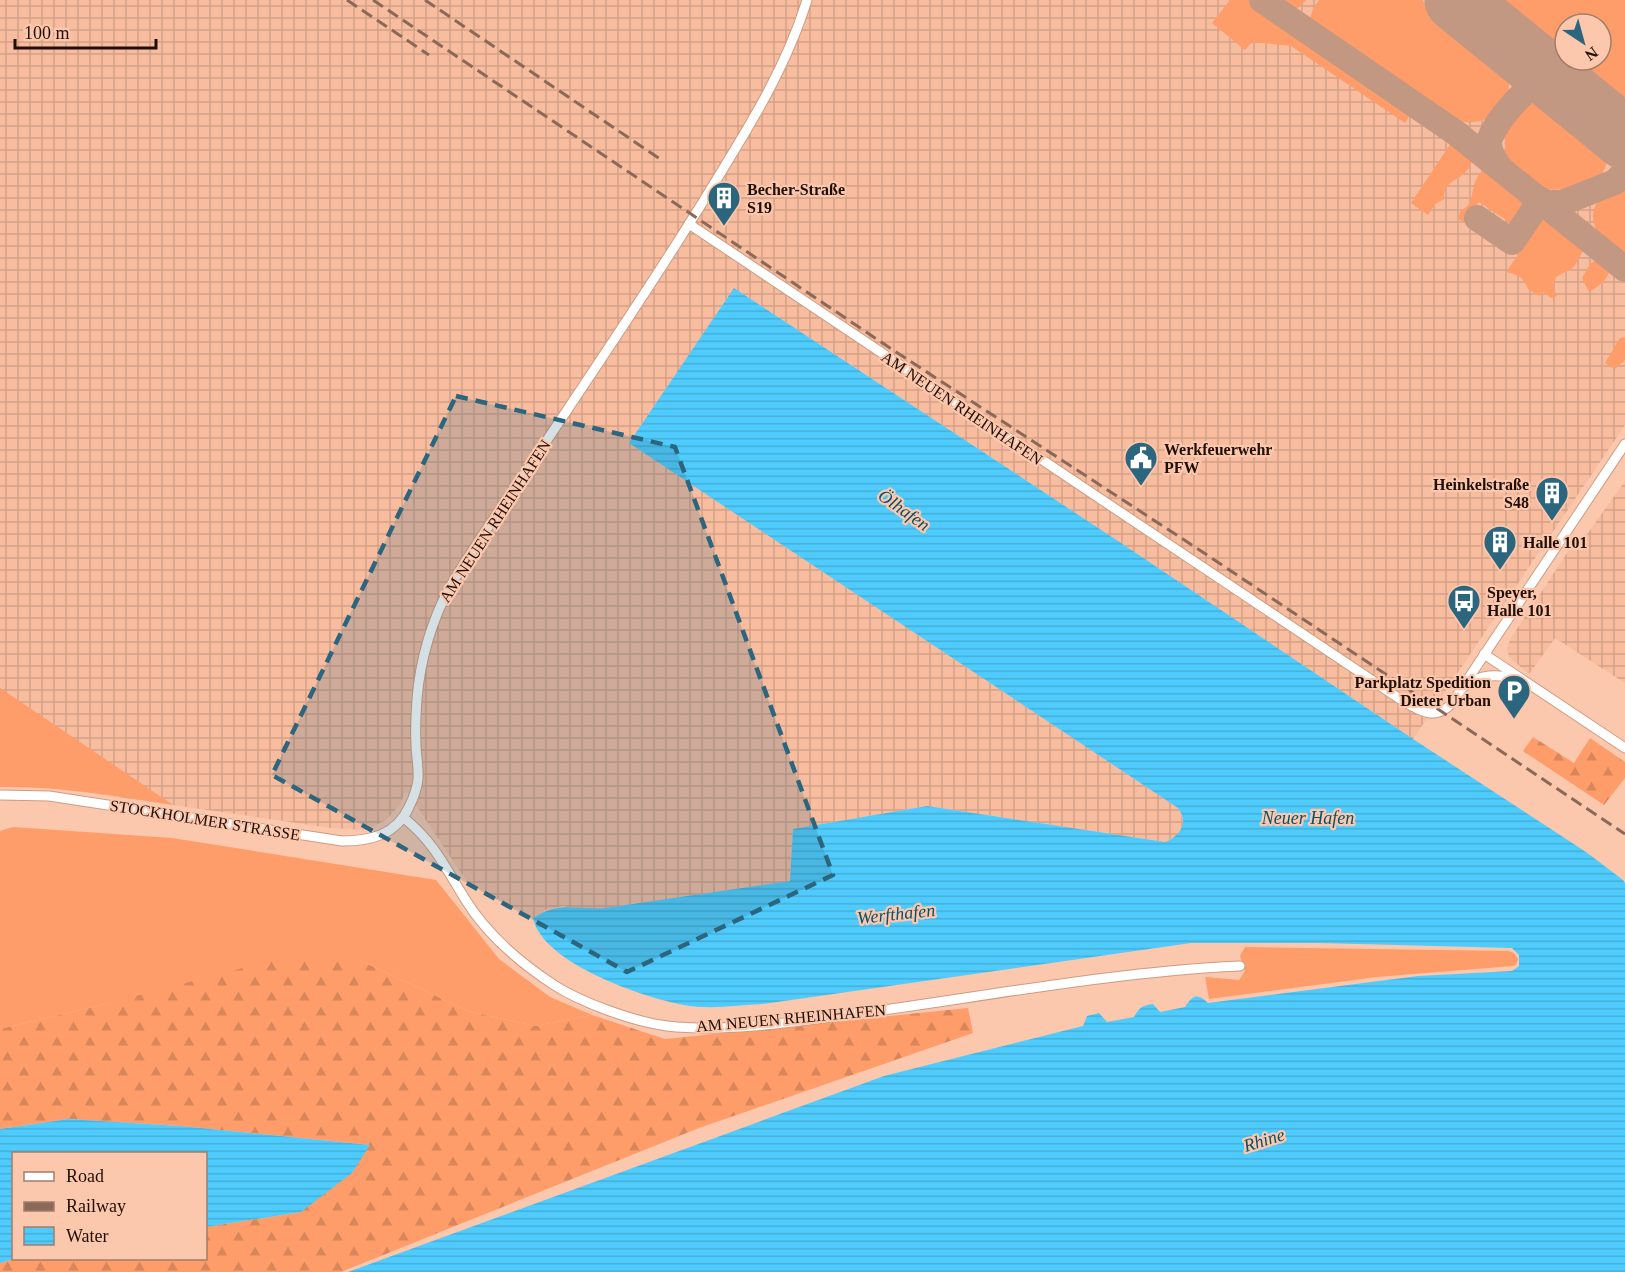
<svg xmlns="http://www.w3.org/2000/svg" width="1625" height="1272" font-family="Georgia,serif">
<style>
.industrial{fill:url(#industrial-grid);fill-rule:evenodd}
.grass{fill:#fe9d6a;fill-rule:evenodd}
.forest{fill:url(#forest-firs)}
.water{fill:url(#water-rules)}
.lines{fill:none;stroke-linecap:round;stroke-linejoin:round}
.taxiway{stroke:#c39882;stroke-width:26}
.runway{stroke:#c39882;stroke-width:63}
.minor-casing{stroke:#ce9c82;stroke-width:11}
.minor{stroke:#fff;stroke-width:9}
.rail{stroke:#8b6958;stroke-width:3;stroke-dasharray:12 6;stroke-linecap:butt}
.marked{fill:#2b667e;fill-opacity:0.2;stroke:#2b667e;stroke-width:4.5;stroke-dasharray:12 8;stroke-linejoin:round}
.labels{text-anchor:middle;dominant-baseline:central;stroke-width:4.5;stroke-linejoin:round;paint-order:stroke}
.poi-label{font-size:16px;font-weight:bold;fill:#200f06;stroke:#fbc7ad;text-anchor:start}
.street-label{font-size:16px;fill:#200f06;stroke:#fbc7ad}
.water-label{font-size:18px;font-style:italic;fill:#065169;stroke:#fbc7ad}
</style>
<defs>
<pattern id="industrial-grid" width="8" height="8" patternUnits="userSpaceOnUse" patternTransform="scale(1.5)"><rect width="8" height="8" fill="#f8bc9f"/><path d="M0 4h8M4 0v8" fill="none" stroke="#d4a087"/></pattern>
<pattern id="forest-firs" width="22" height="20" patternUnits="userSpaceOnUse" patternTransform="scale(1.5)"><rect width="22" height="20" fill="#fe9d6a"/><path d="M5 1l3.5 6h-7zM16 11l3.5 6h-7z" fill="#d9865a"/></pattern>
<pattern id="water-rules" width="6" height="5" patternUnits="userSpaceOnUse" patternTransform="scale(1.5)"><rect width="6" height="5" fill="#4fccfd"/><path d="M0 2.5h6" fill="none" stroke="#45aed7"/></pattern>
</defs>
<rect width="100%" height="100%" fill="#fbc7ad"/>
<!-- industrial -->
<g class="industrial">
<path d="M0,0H1625V425L1413,739L1118,541L734,288L629,443L1178,808L1181,813L1183,824L1178,835L1165,842L927,806L793,829L790,881L605,908L586,910L563,906L547,909L533,918L467,882L406,790L399,806L386,820L366,830L331,828L76,791L29,786L0,787ZM1565,24H1601V60H1565Z"/>
<polygon points="1625,481 1625,683 1555,638 1529,674 1509,657 1507,648 1511,638 1573,544 1578,547"/>
</g>
<!-- grass -->
<g class="grass">
<polygon points="1230,0 1249,0 1412,112 1405,123 1291,46 1252,42 1245,50 1212,23"/>
<polygon points="1277,0 1306,0 1300,7 1292,10"/>
<path d="M1319,0C1344,0 1368,0 1393,0C1401,0 1412,0 1420,0C1426,2 1502,64 1505,70C1521,105 1484,133 1451,118L1315,27L1310,19L1313,9Z"/>
<path d="M1489,0H1625V111ZM1565,24H1601V60H1565Z"/>
<path d="M1529,104H1549L1601,146C1625,179 1566,195 1543,188C1533,185 1523,177 1516,169C1510,162 1505,155 1505,145C1504,125 1513,114 1529,104Z"/>
<path d="M1453,140L1473,154C1470,185 1443,174 1444,199L1435,204L1428,215L1411,203Z"/>
<path d="M1491,169C1505,181 1546,208 1509,222L1479,202L1464,223L1458,218L1461,210C1473,205 1471,196 1474,185C1475,180 1478,176 1481,172Z"/>
<path d="M1625,186V256C1603,247 1579,217 1603,196C1609,191 1618,189 1625,186Z"/>
<path d="M1547,218L1553,220L1581,243L1583,251L1574,267L1556,277L1553,288L1557,296L1551,298L1543,292L1539,296L1528,289C1523,278 1520,275 1506,272L1525,245L1533,223L1537,219Z"/>
<path d="M1597,259H1600L1609,266C1611,279 1599,286 1589,292L1582,278L1590,264Z"/>
<polygon points="1625,337 1625,360 1615,369 1605,363 1620,338"/>
<path d="M0,689V688L173,805C116,796 58,786 0,787Z"/>
<polygon points="13,827 172,838 436,880 499,959 550,997 592,1015 535,1026 468,1011 359,960 105,1004 0,1029 0,831"/>
<polygon points="1245,947 1508,951 1514,953 1518,959 1516,965 1513,966 1377,977 1209,999 1205,977 1239,980 1245,971 1240,956"/>
</g>
<!-- forest -->
<g class="forest">
<polygon points="1533,737 1574,763 1590,738 1625,762 1625,778 1604,805 1523,751"/>
<polygon points="285,957 359,960 468,1011 535,1026 592,1015 665,1039 968,1008 973,1033 699,1128 341,1272 0,1272 0,1263 14,1259 206,1258 206,1227 301,1212 370,1145 181,1126 68,1119 0,1129 0,1029 105,1004"/>
</g>
<!-- water -->
<g class="water">
<path d="M734,288L1118,541L1413,739L1586,852L1623,880L1625,883V1272H348L884,1076L1083,1026L1087,1016L1099,1013L1107,1022L1134,1017C1139,1008 1142,1005 1153,1004L1160,1012L1185,1007C1193,995 1197,993 1208,1003L1418,976L1512,971L1519,966V955L1512,948L1319,943H1191L763,1004C738,1005 710,1010 684,1005C644,998 542,963 533,918C560,901 575,910 605,908L790,881L793,829L927,806L1165,842C1180,836 1189,823 1178,808L629,443Z"/>
<polygon points="68,1119 181,1126 370,1145 352,1173 301,1212 206,1227 206,1154 14,1154 14,1259 0,1263 0,1129"/>
</g>
<g class="lines">
<!-- taxiway -->
<g class="taxiway">
<polyline points="1262,0 1456,133 1625,269"/>
<polyline points="1522,54 1529,72 1525,90"/>
<polyline points="1620,133 1625,141"/>
<path d="M1498,165C1493,158 1489,152 1489,143C1490,128 1524,87 1539,84C1549,81 1557,86 1566,90"/>
<polyline points="1537,198 1547,203 1562,203 1615,182 1625,172"/>
<polyline points="1477,218 1512,242 1540,201"/>
</g>
<!-- runway -->
<polyline class="runway" points="1456,0 1625,138"/>
<!-- minor casing -->
<g class="minor-casing">
<g id="minor">
<path d="M689,224L1400,699C1418,710 1435,722 1452,703L1625,444"/>
<polyline points="1484,654 1625,748"/>
<path d="M1465,686C1481,674 1496,674 1514,678"/>
<path d="M0,795L49,796L342,841C371,841 396,835 409,807C413,799 417,789 418,779C419,768 416,755 416,744C415,729 416,714 417,699C420,660 432,619 451,585C480,536 514,490 545,443C602,358 659,274 712,187C749,127 786,68 807,0"/>
<path d="M404,818C434,842 445,867 465,899C487,935 519,962 554,985C582,1003 635,1022 667,1026C729,1033 800,1021 862,1013C987,996 1113,972 1240,966"/>
</g>
</g>
<!-- minor -->
<use href="#minor" class="minor"/>
<!-- rail -->
<g class="rail">
<polyline points="347,0 429,55"/>
<polyline points="373,0 890,348 1195,547 1625,834"/>
<polyline points="425,0 660,159"/>
</g>
</g>
<!-- marked area -->
<path class="marked" d="M456,396L675,447L833,875L627,972L272,775Z"/>
<!-- icons -->
<defs>
<g id="building-pin" transform="scale(1.725)"><path d="M0 17L-7.5 6A9.5 9.5 0 1 1 7.5 6Z" fill="#2b667e" stroke="#fbc7ad"/><path d="M-4-6H4V6H1V3H-1V6H-4ZM-2.5-4.3h1.7v1.8h-1.7ZM.8-4.3h1.7v1.8H.8ZM-2.5-1h1.7V.8h-1.7ZM.8-1h1.7V.8H.8Z" fill="#fff"/></g>
<g id="civic-pin" transform="scale(1.725)"><path d="M0 17L-7.5 6A9.5 9.5 0 1 1 7.5 6Z" fill="#2b667e" stroke="#fbc7ad"/><path d="M-.6-6.5H3V-4.5H.6V-3L4-1V1h2V6H-6V1h2V-1L-.6-3ZM-1.2 2.5V6h2.4V2.5Z" fill="#fff"/></g>
<g id="bus-pin" transform="scale(1.725)"><path d="M0 17L-7.5 6A9.5 9.5 0 1 1 7.5 6Z" fill="#2b667e" stroke="#fbc7ad"/><path d="M-5-6H5V4H4V6H2V4H-2V6H-4V4H-5ZM-3.5-4V0h7V-4ZM-3.5 1.2v1.5H-2V1.2ZM2 1.2v1.5H3.5V1.2Z" fill="#fff"/></g>
<g id="parking-pin" transform="scale(1.725)"><path d="M0 17L-7.5 6A9.5 9.5 0 1 1 7.5 6Z" fill="#2b667e" stroke="#fbc7ad"/><path d="M-3.5-5.5H1a3.5 3.5 0 0 1 0 7H-1V5.5H-3.5ZM-1-3.4V-.6H.8a1.4 1.4 0 0 0 0-2.8Z" fill="#fff"/></g>
</defs>
<g fill-rule="evenodd">
<use href="#building-pin" x="724" y="198"/>
<use href="#civic-pin" x="1141" y="458"/>
<use href="#building-pin" x="1552" y="493"/>
<use href="#building-pin" x="1500" y="542"/>
<use href="#bus-pin" x="1464" y="601"/>
<use href="#parking-pin" x="1514" y="691"/>
</g>
<g class="labels">
<!-- poi labels -->
<g class="poi-label">
<text x="747" y="189">Becher-Straße<tspan x="747" dy="18">S19</tspan></text>
<text x="1164" y="449">Werkfeuerwehr<tspan x="1164" dy="18">PFW</tspan></text>
<text x="1529" y="484" text-anchor="end">Heinkelstraße<tspan x="1529" dy="18">S48</tspan></text>
<text x="1523" y="542">Halle 101</text>
<text x="1487" y="592">Speyer,<tspan x="1487" dy="18">Halle 101</tspan></text>
<text x="1491" y="682" text-anchor="end">Parkplatz Spedition<tspan x="1491" dy="18">Dieter Urban</tspan></text>
</g>
<!-- street labels -->
<g class="street-label">
<text transform="translate(962 408) rotate(34)">AM NEUEN RHEINHAFEN</text>
<text transform="translate(495 521) rotate(-57)">AM NEUEN RHEINHAFEN</text>
<text transform="translate(205 820) rotate(9)">STOCKHOLMER STRASSE</text>
<text transform="translate(791 1018) rotate(-5)">AM NEUEN RHEINHAFEN</text>
</g>
<!-- water labels -->
<g class="water-label">
<text transform="translate(904 510) rotate(35)">Ölhafen</text>
<text x="1308" y="818">Neuer Hafen</text>
<text transform="translate(896 914) rotate(-6)">Werfthafen</text>
<text transform="translate(1264 1140) rotate(-17)">Rhine</text>
</g>
</g>
<!-- legend -->
<rect x="12" y="1152" width="195" height="108" fill="#fbc7ad" stroke="#a37d6a" stroke-width="1.5"/>
<rect x="24" y="1172" width="30" height="9" fill="#ffffff" stroke="#a37d6a" stroke-width="1.5"/>
<text x="66" y="1182" font-size="18" fill="#200f06">Road</text>
<rect x="24" y="1202" width="30" height="9" fill="#8b6958" stroke="#a37d6a" stroke-width="1.5"/>
<text x="66" y="1212" font-size="18" fill="#200f06">Railway</text>
<rect x="24" y="1227" width="30" height="18" fill="url(#water-rules)" stroke="#a37d6a" stroke-width="1.5"/>
<text x="66" y="1242" font-size="18" fill="#200f06">Water</text>
<!-- north arrow -->
<g transform="translate(1583 42) rotate(144)"><circle r="28" fill="#fbc7ad" stroke="#a37d6a" stroke-width="1.5"/>
<path d="M0-4.5L10 22L0 15L-10 22Z" fill="#2b667e"/>
<text y="-9" font-size="16" font-weight="bold" text-anchor="middle" fill="#200f06">N</text>
</g>
<!-- scale -->
<path d="M15 39v9h141v-9" fill="none" stroke="#200f06" stroke-width="3"/>
<text x="24" y="39" font-size="18" fill="#200f06" stroke="#fbc7ad" stroke-width="4.5" paint-order="stroke">100 m</text>
</svg>
